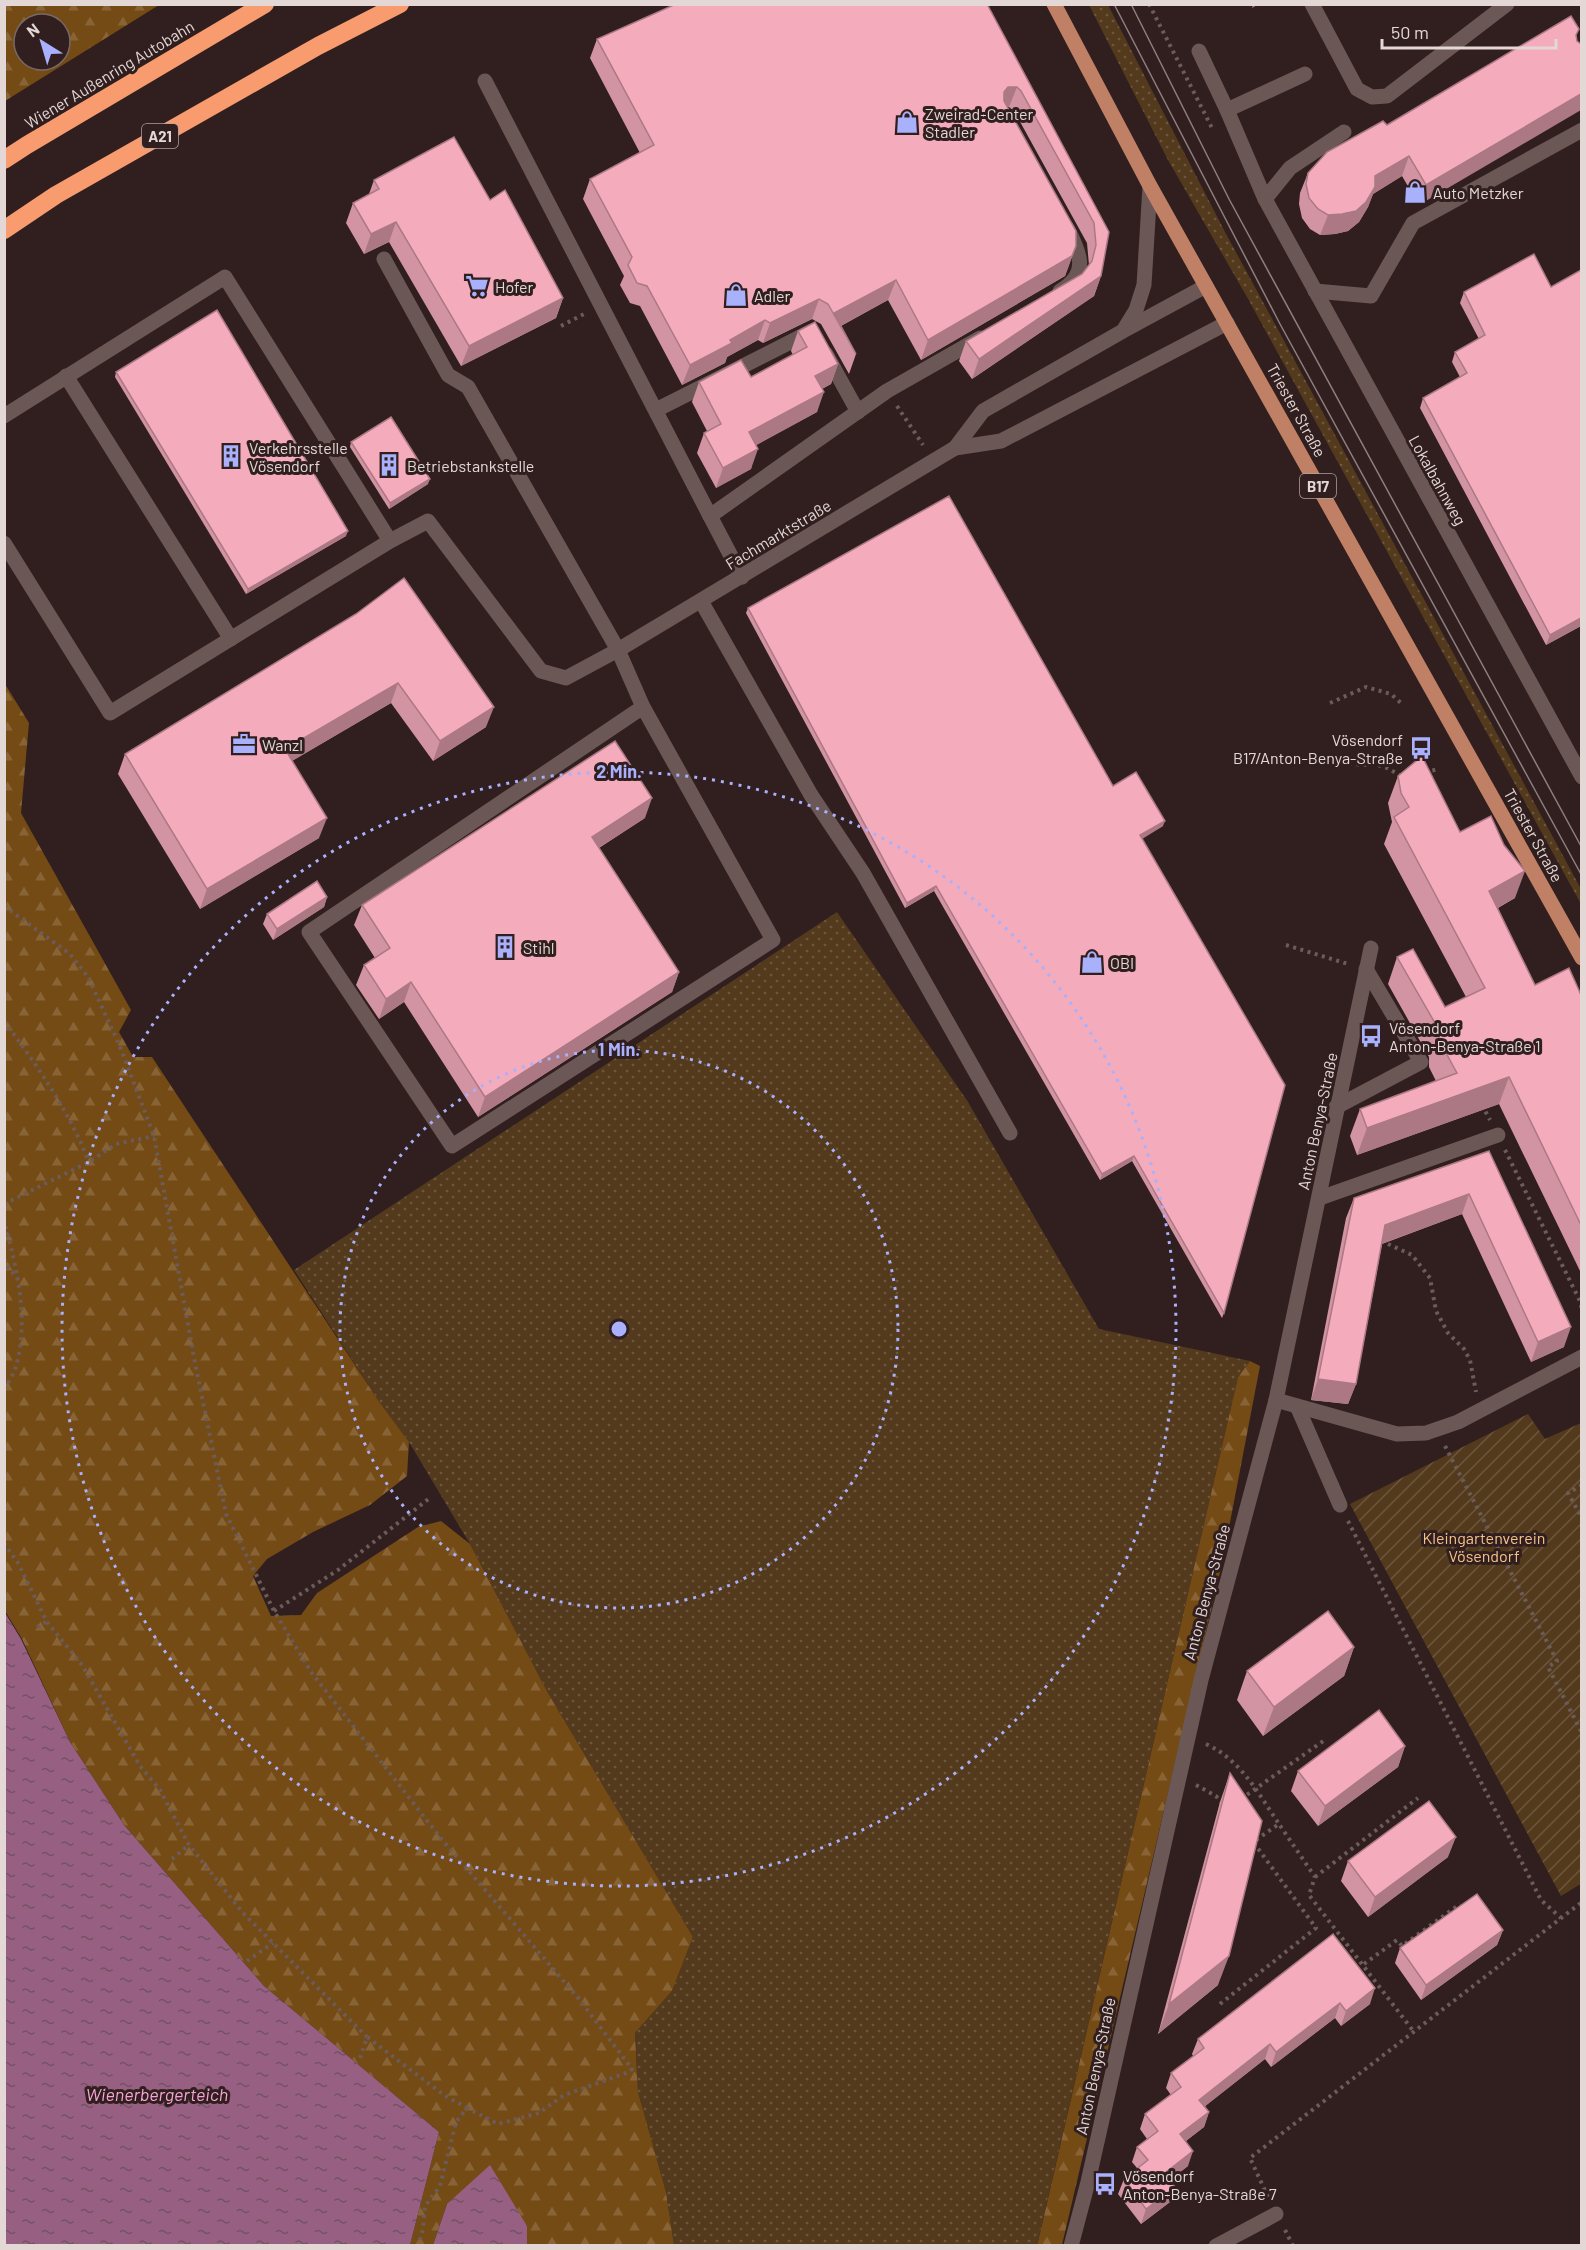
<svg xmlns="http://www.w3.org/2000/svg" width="1586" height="2250" font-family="Barlow,sans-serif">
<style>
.grass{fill:url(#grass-dots)}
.forest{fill:url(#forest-firs);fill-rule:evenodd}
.garden{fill:url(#garden-furrows)}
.water{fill:url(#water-ripples)}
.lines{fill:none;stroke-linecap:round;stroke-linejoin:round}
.path{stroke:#6b5c5a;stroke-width:4;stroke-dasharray:3 4.5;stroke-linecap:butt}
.minor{stroke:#6b5755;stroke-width:15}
.major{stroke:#c08065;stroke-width:15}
.highway{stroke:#f89c6f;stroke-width:18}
.tram{stroke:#8d7f7d;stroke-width:1.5}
.wall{fill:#d294a2}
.shaded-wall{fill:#ab7884}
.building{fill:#f4acbc;stroke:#ab7884;stroke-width:1.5}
.ring{fill:none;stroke:#a9b0fc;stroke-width:3;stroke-dasharray:3 6}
.labels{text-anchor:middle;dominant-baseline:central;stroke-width:6;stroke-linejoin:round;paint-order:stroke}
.shield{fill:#301f1e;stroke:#aea09f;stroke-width:1.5}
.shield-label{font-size:15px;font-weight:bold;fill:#e4d8d6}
.street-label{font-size:16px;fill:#e4d8d6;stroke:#301f1e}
.poi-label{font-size:16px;fill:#e4d8d6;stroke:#301f1e;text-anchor:start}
.park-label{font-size:16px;fill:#f6c28a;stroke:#301f1e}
.water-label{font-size:18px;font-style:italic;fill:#f8a4d7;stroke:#301f1e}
.centre{fill:#a9b0fc;stroke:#301f1e;stroke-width:3}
.ring-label{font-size:18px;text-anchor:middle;font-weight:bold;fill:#a9b0fc;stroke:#301f1e;stroke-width:6;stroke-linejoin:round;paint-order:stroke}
</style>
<defs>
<pattern id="grass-dots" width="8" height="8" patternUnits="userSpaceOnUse" patternTransform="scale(1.5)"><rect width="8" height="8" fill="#543a1d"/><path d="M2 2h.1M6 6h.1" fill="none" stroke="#6c563d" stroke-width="1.8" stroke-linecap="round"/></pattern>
<pattern id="forest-firs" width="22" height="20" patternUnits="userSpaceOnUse" patternTransform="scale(1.5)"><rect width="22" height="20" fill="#744a15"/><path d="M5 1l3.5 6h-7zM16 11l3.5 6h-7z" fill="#886336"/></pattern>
<pattern id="garden-furrows" width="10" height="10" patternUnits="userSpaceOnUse" patternTransform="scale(1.5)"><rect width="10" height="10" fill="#543a1d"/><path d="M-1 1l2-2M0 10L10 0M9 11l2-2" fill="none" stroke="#6c563d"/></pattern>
<pattern id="water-ripples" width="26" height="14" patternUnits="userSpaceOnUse" patternTransform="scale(1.5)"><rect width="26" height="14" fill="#975f81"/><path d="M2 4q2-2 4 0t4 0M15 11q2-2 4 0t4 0" fill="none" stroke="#725264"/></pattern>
</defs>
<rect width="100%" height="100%" fill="#301f1e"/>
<!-- grass -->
<g class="grass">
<polygon points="1089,5 1108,5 1225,232 1581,889 1581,904 1247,297 1168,160"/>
<polygon points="837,912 968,1102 1099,1329 1250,1361 1238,1377 1037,2245 674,2245 666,2192 638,2092 635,2033 672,1991 693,1937 548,1693 470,1544 409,1442 378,1400 294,1270"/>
</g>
<!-- forest -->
<g class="forest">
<path d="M5,4H159V5L5,101ZM24,24H60V60H24Z"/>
<polygon points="5,684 29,723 21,813 131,1010 119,1032 133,1057 152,1057 378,1400 409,1442 407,1476 370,1505 313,1532 267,1559 253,1576 271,1616 301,1615 317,1593 418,1527 441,1521 470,1544 548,1693 693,1937 672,1991 635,2033 638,2092 666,2192 674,2245 527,2245 527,2225 447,2204 433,2245 410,2245 439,2132 264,1986 124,1825 70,1742 22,1639 5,1611"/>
<polygon points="1250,1361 1260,1366 1223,1559 1062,2245 1037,2246 1238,1377"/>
</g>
<!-- garden -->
<polygon class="garden" points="1528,1414 1545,1439 1581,1423 1582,1883 1561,1896 1350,1504"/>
<!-- water -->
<g class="water">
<polygon points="4,1611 21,1639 70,1742 124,1825 264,1986 439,2132 410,2245 5,2245"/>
<polygon points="490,2165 527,2226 527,2245 433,2245 447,2204"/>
</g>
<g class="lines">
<!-- path -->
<g class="path">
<polyline points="1149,4 1212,128"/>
<polyline points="561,326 584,314"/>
<polyline points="897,406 923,445"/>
<polyline points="1330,703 1366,687 1391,694 1401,703"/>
<polyline points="1319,761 1364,765 1372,763 1387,768 1403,777"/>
<polyline points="1425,772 1439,769"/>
<polyline points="4,906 70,954 88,977 119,1044 154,1136 195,1363 226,1514 274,1611 311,1672 443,1841 579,1999 632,2069 629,2072 564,2095 539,2113 498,2124 467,2108 456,2122 440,2186 425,2206 423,2229 418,2246"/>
<polyline points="1286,945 1348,964"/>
<path d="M4,1021C38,1067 68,1109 89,1162"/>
<polyline points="1482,1105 1490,1120"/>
<polyline points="1505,1150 1579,1299 1582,1309"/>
<polyline points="4,1204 89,1162 116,1144 154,1136"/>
<path d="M4,1219C16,1268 29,1313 17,1363C15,1372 9,1381 4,1389"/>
<polyline points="1388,1244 1412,1255 1430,1278 1436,1311 1448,1333 1464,1349 1470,1360 1476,1392"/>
<polyline points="4,1259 8,1267 17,1278"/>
<polyline points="1445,1446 1557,1661 1548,1667 1582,1733"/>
<polyline points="1582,1485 1568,1493 1582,1518"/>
<polyline points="1348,1521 1541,1900 1561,1918"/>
<polyline points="4,1543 18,1563 47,1622 82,1665 140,1766 160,1790 189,1845 243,1913 367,2037"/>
<polyline points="274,1611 338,1570 431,1497"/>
<polyline points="37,1627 46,1622"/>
<path d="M1206,1744C1241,1760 1258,1793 1279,1824"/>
<polyline points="1196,1785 1216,1796 1223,1805"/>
<polyline points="1241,1799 1326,1739"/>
<polyline points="1256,1840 1279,1824 1315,1877 1309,1895 1414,2032"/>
<polyline points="172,1859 189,1845"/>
<polyline points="1315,1877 1418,1798"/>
<polyline points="247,1961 273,1943"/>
<polyline points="1364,1964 1397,1940 1402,1946 1460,1904"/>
<polyline points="1220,2004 1316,1928 1254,1843"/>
<polyline points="360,2058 367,2037 444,2095 467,2108"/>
<polyline points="1268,2197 1250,2158 1582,1902"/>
<polyline points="1285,2230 1293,2246"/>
</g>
<!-- minor -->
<g class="minor">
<polyline points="1312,4 1357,89 1372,97 1387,96 1507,4"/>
<polyline points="1199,51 1227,110 1265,199 1582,777"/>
<polyline points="485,81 710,516 887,391 980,338"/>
<polyline points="1227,110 1305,74"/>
<polyline points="1265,199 1290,168 1344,132"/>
<polyline points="384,259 448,375 468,387 618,650 643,707 309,932 452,1146 773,940 643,707"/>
<path d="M1060,291C1090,274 1080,252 1067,228"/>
<polyline points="1315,291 1371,296 1413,223 1582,130"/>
<polyline points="1125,328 1136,310 1144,285 1150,186"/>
<polyline points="826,354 858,412"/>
<polyline points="66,376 231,639"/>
<polyline points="656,410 812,331"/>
<polyline points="4,416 225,277 390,541"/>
<polyline points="955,448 1001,441 1227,323"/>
<polyline points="710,516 742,577"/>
<polyline points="4,543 110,713 390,541 428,521 541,671 566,678 618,650 955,448 983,411 1123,331 1206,286"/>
<polyline points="701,601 811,795 863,873 1010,1133"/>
<polyline points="1336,1107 1421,1062 1366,969"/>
<polyline points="1320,1198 1498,1135"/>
<polyline points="1276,1400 1397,1434 1426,1433 1458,1422 1582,1357"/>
<polyline points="1297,1406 1340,1505"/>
<polyline points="1071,2246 1088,2182 1201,1680 1276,1400 1371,948"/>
<polyline points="1216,2246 1276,2214"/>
</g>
<!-- major -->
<polyline class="major" points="1054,4 1150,186 1582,958"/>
<!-- highway -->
<g class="highway">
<polyline points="4,160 27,145 265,4"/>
<polyline points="4,230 56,195 318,46 400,4"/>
</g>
<!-- tram -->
<g class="tram">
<polyline points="1114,4 1280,324 1582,876"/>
<polyline points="1131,4 1229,199 1582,848"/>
</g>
</g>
<!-- wall -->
<g class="wall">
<polygon points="987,4 1109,232 1101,276 1094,296 972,379 959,361 966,341 1082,274 1089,265 1087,243 1014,111 1009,107 1007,107 1076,246 1065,276 921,360 888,300 841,326 856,354 849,374 821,324 812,319 763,343 758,340 727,357 725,363 682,385 640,306 630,303 620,285 624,276 583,199 590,179 640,153 590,58 597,39"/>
<polygon points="1571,16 1419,205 1402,176 1373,194 1368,207 1359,222 1348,231 1335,234 1320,235 1310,229 1302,218 1299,204 1300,193 1308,173 1387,125"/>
<polygon points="374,180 490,200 563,298 556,318 461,366 389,242 364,254 346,223 353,203 369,194"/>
<polygon points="1581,270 1581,626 1546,645 1420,408 1423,398 1460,377 1452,362 1455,352 1479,339 1460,303 1464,292 1551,287"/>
<polygon points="798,331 838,364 831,384 822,389 817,412 756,445 751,469 716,488 697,453 704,433 707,431 692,402 699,382 751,377 793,355 791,351"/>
<polygon points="116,372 346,536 246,594 115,377"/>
<polygon points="351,442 428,484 389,509 350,447"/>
<polygon points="748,608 1113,786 1163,826 1142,838 1224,1313 1222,1318 1132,1161 1100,1180 934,891 905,908 746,613"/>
<polygon points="356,614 486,727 433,761 391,703 292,761 319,838 200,909 118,774 125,754"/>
<polygon points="1398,776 1460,832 1515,898 1498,908 1535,985 1581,995 1581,1273 1499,1104 1357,1155 1350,1136 1360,1109 1436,1081 1429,1067 1429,1057 1388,984 1397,957 1445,1007 1466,997 1384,844 1392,822 1388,803"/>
<polygon points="645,818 599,848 679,972 672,992 478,1117 404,1002 379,1019 356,985 364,965 375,958 354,925 362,905"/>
<polygon points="327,897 324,907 273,940 263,924 267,914"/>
<polygon points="1489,1151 1564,1347 1531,1362 1462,1214 1382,1244 1356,1384 1348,1404 1311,1400 1346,1218 1354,1198"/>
<polygon points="1354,1647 1344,1676 1263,1736 1237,1700 1247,1671"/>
<polygon points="1405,1746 1398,1767 1318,1826 1291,1791 1298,1771"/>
<polygon points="1230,1773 1218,1985 1158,2034 1220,1802"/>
<polygon points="1448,1857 1368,1917 1341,1881 1348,1861"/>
<polygon points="1503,1930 1497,1945 1421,2000 1395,1963 1400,1948"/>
<polygon points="1333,1934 1370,2004 1341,2026 1335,2018 1271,2067 1265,2059 1205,2106 1209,2112 1204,2127 1186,2141 1188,2166 1170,2180 1170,2202 1141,2224 1118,2194 1124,2179 1137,2168 1132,2162 1137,2147 1147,2139 1140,2129 1145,2114 1171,2095 1166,2088 1171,2073 1193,2056 1192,2054 1198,2039"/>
</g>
<!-- shaded-wall -->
<g class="shaded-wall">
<polygon points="1253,4 1259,4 1252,8"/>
<polygon points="1008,87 1017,87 1009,107 1001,107 1004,92"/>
<polygon points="1581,94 1581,110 1419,205 1426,185"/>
<polygon points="1409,156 1402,176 1373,194 1368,207 1359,222 1348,231 1335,234 1320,235 1328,215 1375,176"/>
<polygon points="396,222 389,242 364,254 371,234"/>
<polygon points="1076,246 1065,276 921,360 928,340"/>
<polygon points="1101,276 1094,296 972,379 979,359"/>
<polygon points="896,280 888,300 840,326 834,313"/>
<polygon points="563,298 556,318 461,366 469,346"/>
<polygon points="819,299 812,319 763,343 770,323"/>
<polygon points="765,320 758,340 727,357 725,363 682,385 690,365 730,340"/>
<polygon points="838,364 831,384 808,396 815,376"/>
<polygon points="824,392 817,412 742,453 749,432"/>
<polygon points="758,449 751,469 716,488 723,468"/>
<polygon points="430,479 428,484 389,509 390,503"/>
<polygon points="348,531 346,536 246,594 248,589"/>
<polygon points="1581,618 1581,626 1546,645 1550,635"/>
<polygon points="398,683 391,703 278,769 285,749"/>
<polygon points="494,707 486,727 433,761 440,741"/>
<polygon points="652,798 645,818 584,857 592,837"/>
<polygon points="327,818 319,838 200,909 207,889"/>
<polygon points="1165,821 1163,826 1139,841 1140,835"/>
<polygon points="1525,871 1515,898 1479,918 1489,891"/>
<polygon points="936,886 934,891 905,908 907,903"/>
<polygon points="327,897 324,907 273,940 277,929"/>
<polygon points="679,972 672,992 478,1117 485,1097"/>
<polygon points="411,982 404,1002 379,1019 386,999"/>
<polygon points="1509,1077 1499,1104 1357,1155 1367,1128"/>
<polygon points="1134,1156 1132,1161 1100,1180 1102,1174"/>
<polygon points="1469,1194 1462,1214 1378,1245 1385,1225"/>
<polygon points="1571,1327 1564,1347 1531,1362 1538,1342"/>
<polygon points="1318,1379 1356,1384 1348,1404 1311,1400"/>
<polygon points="1354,1647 1344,1676 1263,1736 1274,1707"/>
<polygon points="1405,1746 1398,1767 1318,1826 1325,1806"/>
<polygon points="1456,1837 1448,1857 1368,1917 1375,1897"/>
<polygon points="1503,1930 1497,1945 1421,2000 1426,1985"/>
<polygon points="1229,1956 1218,1985 1158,2034 1169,2004"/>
<polygon points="1375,1988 1370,2004 1341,2026 1346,2011"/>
<polygon points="1340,2003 1335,2018 1271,2067 1276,2052"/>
<polygon points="1270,2044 1265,2059 1194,2115 1199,2100"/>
<polygon points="1209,2112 1204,2127 1175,2149 1180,2134"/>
<polygon points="1193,2151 1188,2166 1159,2188 1165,2173"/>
<polygon points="1175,2187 1170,2202 1141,2224 1146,2209"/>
</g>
<!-- building -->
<g class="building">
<polygon points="676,4 987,4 1109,232 1101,276 979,359 966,341 1082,274 1092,261 1096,245 1094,223 1021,91 1017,87 1008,87 1004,92 1004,101 1076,231 1076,246 1072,256 928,340 896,280 834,313 856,354 828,304 819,299 770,323 765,320 730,340 732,343 690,365 647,286 637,283 628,265 632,257 590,179 654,145 597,39"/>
<polygon points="1571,16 1579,29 1576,35 1577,41 1581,44 1581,94 1426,185 1409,156 1375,176 1375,187 1366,202 1356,211 1342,214 1328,215 1318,209 1309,198 1306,184 1308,173 1327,152 1383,121 1387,125"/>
<polygon points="454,137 490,200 505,190 563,298 469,346 396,222 371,234 353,203 379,189 374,180"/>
<polygon points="1534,254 1551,287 1581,270 1581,618 1550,635 1423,398 1467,373 1455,352 1485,335 1464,292"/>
<polygon points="217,310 348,531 248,589 116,372"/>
<polygon points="815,322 838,364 815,376 824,392 749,432 758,449 723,468 704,433 721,424 699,382 741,360 751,377 807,347 798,331"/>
<polygon points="391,417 430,479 390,503 351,442"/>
<polygon points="949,496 1113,786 1136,772 1165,821 1140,835 1285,1085 1224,1313 1134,1156 1102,1174 936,886 907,903 748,608"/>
<polygon points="404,578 494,707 440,741 398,683 285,749 327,818 207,889 125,754 356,614"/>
<polygon points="615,741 652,798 592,837 679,972 485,1097 411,982 386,999 364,965 390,948 362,905"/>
<polygon points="1422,756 1460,832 1491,816 1504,845 1525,871 1489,891 1535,985 1569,968 1581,995 1581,1225 1509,1077 1367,1128 1360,1109 1457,1073 1439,1040 1439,1030 1397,957 1413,949 1445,1007 1485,988 1394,817 1409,807 1401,793 1398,776"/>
<polygon points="317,881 327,897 277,929 267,914"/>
<polygon points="1489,1151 1571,1327 1538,1342 1469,1194 1385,1225 1356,1384 1318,1379 1354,1198"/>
<polygon points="1328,1611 1354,1647 1274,1707 1247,1671"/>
<polygon points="1379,1710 1405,1746 1325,1806 1298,1771"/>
<polygon points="1230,1773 1262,1821 1229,1956 1169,2004"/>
<polygon points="1429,1801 1456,1837 1375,1897 1348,1861"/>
<polygon points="1477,1894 1503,1930 1426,1985 1400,1948"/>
<polygon points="1333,1934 1375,1988 1346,2011 1340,2003 1276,2052 1270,2044 1199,2100 1209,2112 1180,2134 1193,2151 1165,2173 1175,2187 1146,2209 1124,2179 1148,2160 1137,2147 1158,2131 1145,2114 1181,2087 1171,2073 1204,2048 1198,2039"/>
</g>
<!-- distance rings -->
<g class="ring">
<circle cx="619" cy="1329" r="279"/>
<circle cx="619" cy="1329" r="557"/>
</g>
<!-- icons -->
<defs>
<g id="shop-bare" transform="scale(1.8)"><path d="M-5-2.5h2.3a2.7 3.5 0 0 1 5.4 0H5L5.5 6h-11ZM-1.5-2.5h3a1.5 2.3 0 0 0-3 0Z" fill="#a9b0fc" stroke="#301f1e" stroke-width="2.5" paint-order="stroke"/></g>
<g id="supermarket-bare" transform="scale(1.8)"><path d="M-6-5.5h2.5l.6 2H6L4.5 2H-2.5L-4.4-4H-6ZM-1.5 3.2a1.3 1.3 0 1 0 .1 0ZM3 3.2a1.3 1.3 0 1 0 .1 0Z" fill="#a9b0fc" stroke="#301f1e" stroke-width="2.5" paint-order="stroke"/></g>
<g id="building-bare" transform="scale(1.8)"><path d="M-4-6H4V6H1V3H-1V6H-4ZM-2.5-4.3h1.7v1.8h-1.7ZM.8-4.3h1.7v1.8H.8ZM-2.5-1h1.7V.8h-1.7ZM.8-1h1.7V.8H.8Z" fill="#a9b0fc" stroke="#301f1e" stroke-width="2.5" paint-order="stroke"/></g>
<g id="office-bare" transform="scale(1.8)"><path d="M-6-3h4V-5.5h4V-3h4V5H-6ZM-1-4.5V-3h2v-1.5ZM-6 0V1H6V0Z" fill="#a9b0fc" stroke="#301f1e" stroke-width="2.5" paint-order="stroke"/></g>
<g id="bus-bare" transform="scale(1.8)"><path d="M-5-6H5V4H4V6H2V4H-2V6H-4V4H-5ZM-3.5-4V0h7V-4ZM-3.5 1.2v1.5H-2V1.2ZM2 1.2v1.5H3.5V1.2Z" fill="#a9b0fc" stroke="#301f1e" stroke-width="2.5" paint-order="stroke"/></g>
</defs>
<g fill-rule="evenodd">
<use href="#shop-bare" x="907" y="122"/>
<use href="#shop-bare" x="1415" y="192"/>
<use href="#supermarket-bare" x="477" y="286"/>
<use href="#shop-bare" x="736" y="295"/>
<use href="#building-bare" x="231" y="456"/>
<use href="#building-bare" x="389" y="465"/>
<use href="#office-bare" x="244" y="744"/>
<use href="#bus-bare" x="1421" y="748"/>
<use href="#building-bare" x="505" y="947"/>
<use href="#shop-bare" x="1092" y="962"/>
<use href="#bus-bare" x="1371" y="1036"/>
<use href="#bus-bare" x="1105" y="2184"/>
</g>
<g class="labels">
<!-- shield labels -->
<g class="shield">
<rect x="142" y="124" width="36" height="24" rx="4.5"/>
<rect x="1300" y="474" width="36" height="24" rx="4.5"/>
</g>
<g class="shield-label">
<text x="160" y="136">A21</text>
<text x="1318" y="486">B17</text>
</g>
<!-- street labels -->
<g class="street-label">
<text transform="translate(109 74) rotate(-31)">Wiener Außenring Autobahn</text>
<text transform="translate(1297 410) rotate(61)">Triester Straße</text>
<text transform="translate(1438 480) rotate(61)">Lokalbahnweg</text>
<text transform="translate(778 534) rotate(-31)">Fachmarktstraße</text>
<text transform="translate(1534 835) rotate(61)">Triester Straße</text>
<text transform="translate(1317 1121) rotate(-78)">Anton Benya-Straße</text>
<text transform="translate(1206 1592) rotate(-75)">Anton Benya-Straße</text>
<text transform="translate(1095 2066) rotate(-78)">Anton Benya-Straße</text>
</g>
<!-- poi labels -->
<g class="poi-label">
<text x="925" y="113">Zweirad-Center<tspan x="925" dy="18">Stadler</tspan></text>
<text x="1433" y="192">Auto Metzker</text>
<text x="495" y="286">Hofer</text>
<text x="754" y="295">Adler</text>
<text x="249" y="447">Verkehrsstelle<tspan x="249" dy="18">Vösendorf</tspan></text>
<text x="407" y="465">Betriebstankstelle</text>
<text x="1403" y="739" text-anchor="end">Vösendorf<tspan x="1403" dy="18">B17/Anton-Benya-Straße</tspan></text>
<text x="262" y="744">Wanzl</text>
<text x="523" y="947">Stihl</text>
<text x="1110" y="962">OBI</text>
<text x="1389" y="1027">Vösendorf<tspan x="1389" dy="18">Anton-Benya-Straße 1</tspan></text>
<text x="1123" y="2175">Vösendorf<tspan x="1123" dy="18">Anton-Benya-Straße 7</tspan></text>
</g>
<!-- park labels -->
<g class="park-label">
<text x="1484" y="1537">Kleingartenverein<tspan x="1484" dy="18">Vösendorf</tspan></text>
</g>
<!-- water labels -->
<g class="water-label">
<text x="157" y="2094">Wienerbergerteich</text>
</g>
</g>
<circle cx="619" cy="1329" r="9" class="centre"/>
<g class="ring-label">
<text x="619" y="778">2 Min.</text>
<text x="619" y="1056">1 Min.</text>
</g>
<!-- border -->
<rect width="1586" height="2250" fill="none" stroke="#e4d8d6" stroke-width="12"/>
<!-- north arrow -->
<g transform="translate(42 42) rotate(323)"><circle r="28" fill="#301f1e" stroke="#786968" stroke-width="1.5"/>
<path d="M0-4.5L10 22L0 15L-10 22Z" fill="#a9b0fc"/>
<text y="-9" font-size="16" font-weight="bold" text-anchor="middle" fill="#e4d8d6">N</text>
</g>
<!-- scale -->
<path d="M1382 39v9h174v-9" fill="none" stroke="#e4d8d6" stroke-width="3"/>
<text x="1391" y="39" font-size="18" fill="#e4d8d6" stroke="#301f1e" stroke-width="4.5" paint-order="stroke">50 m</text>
</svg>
